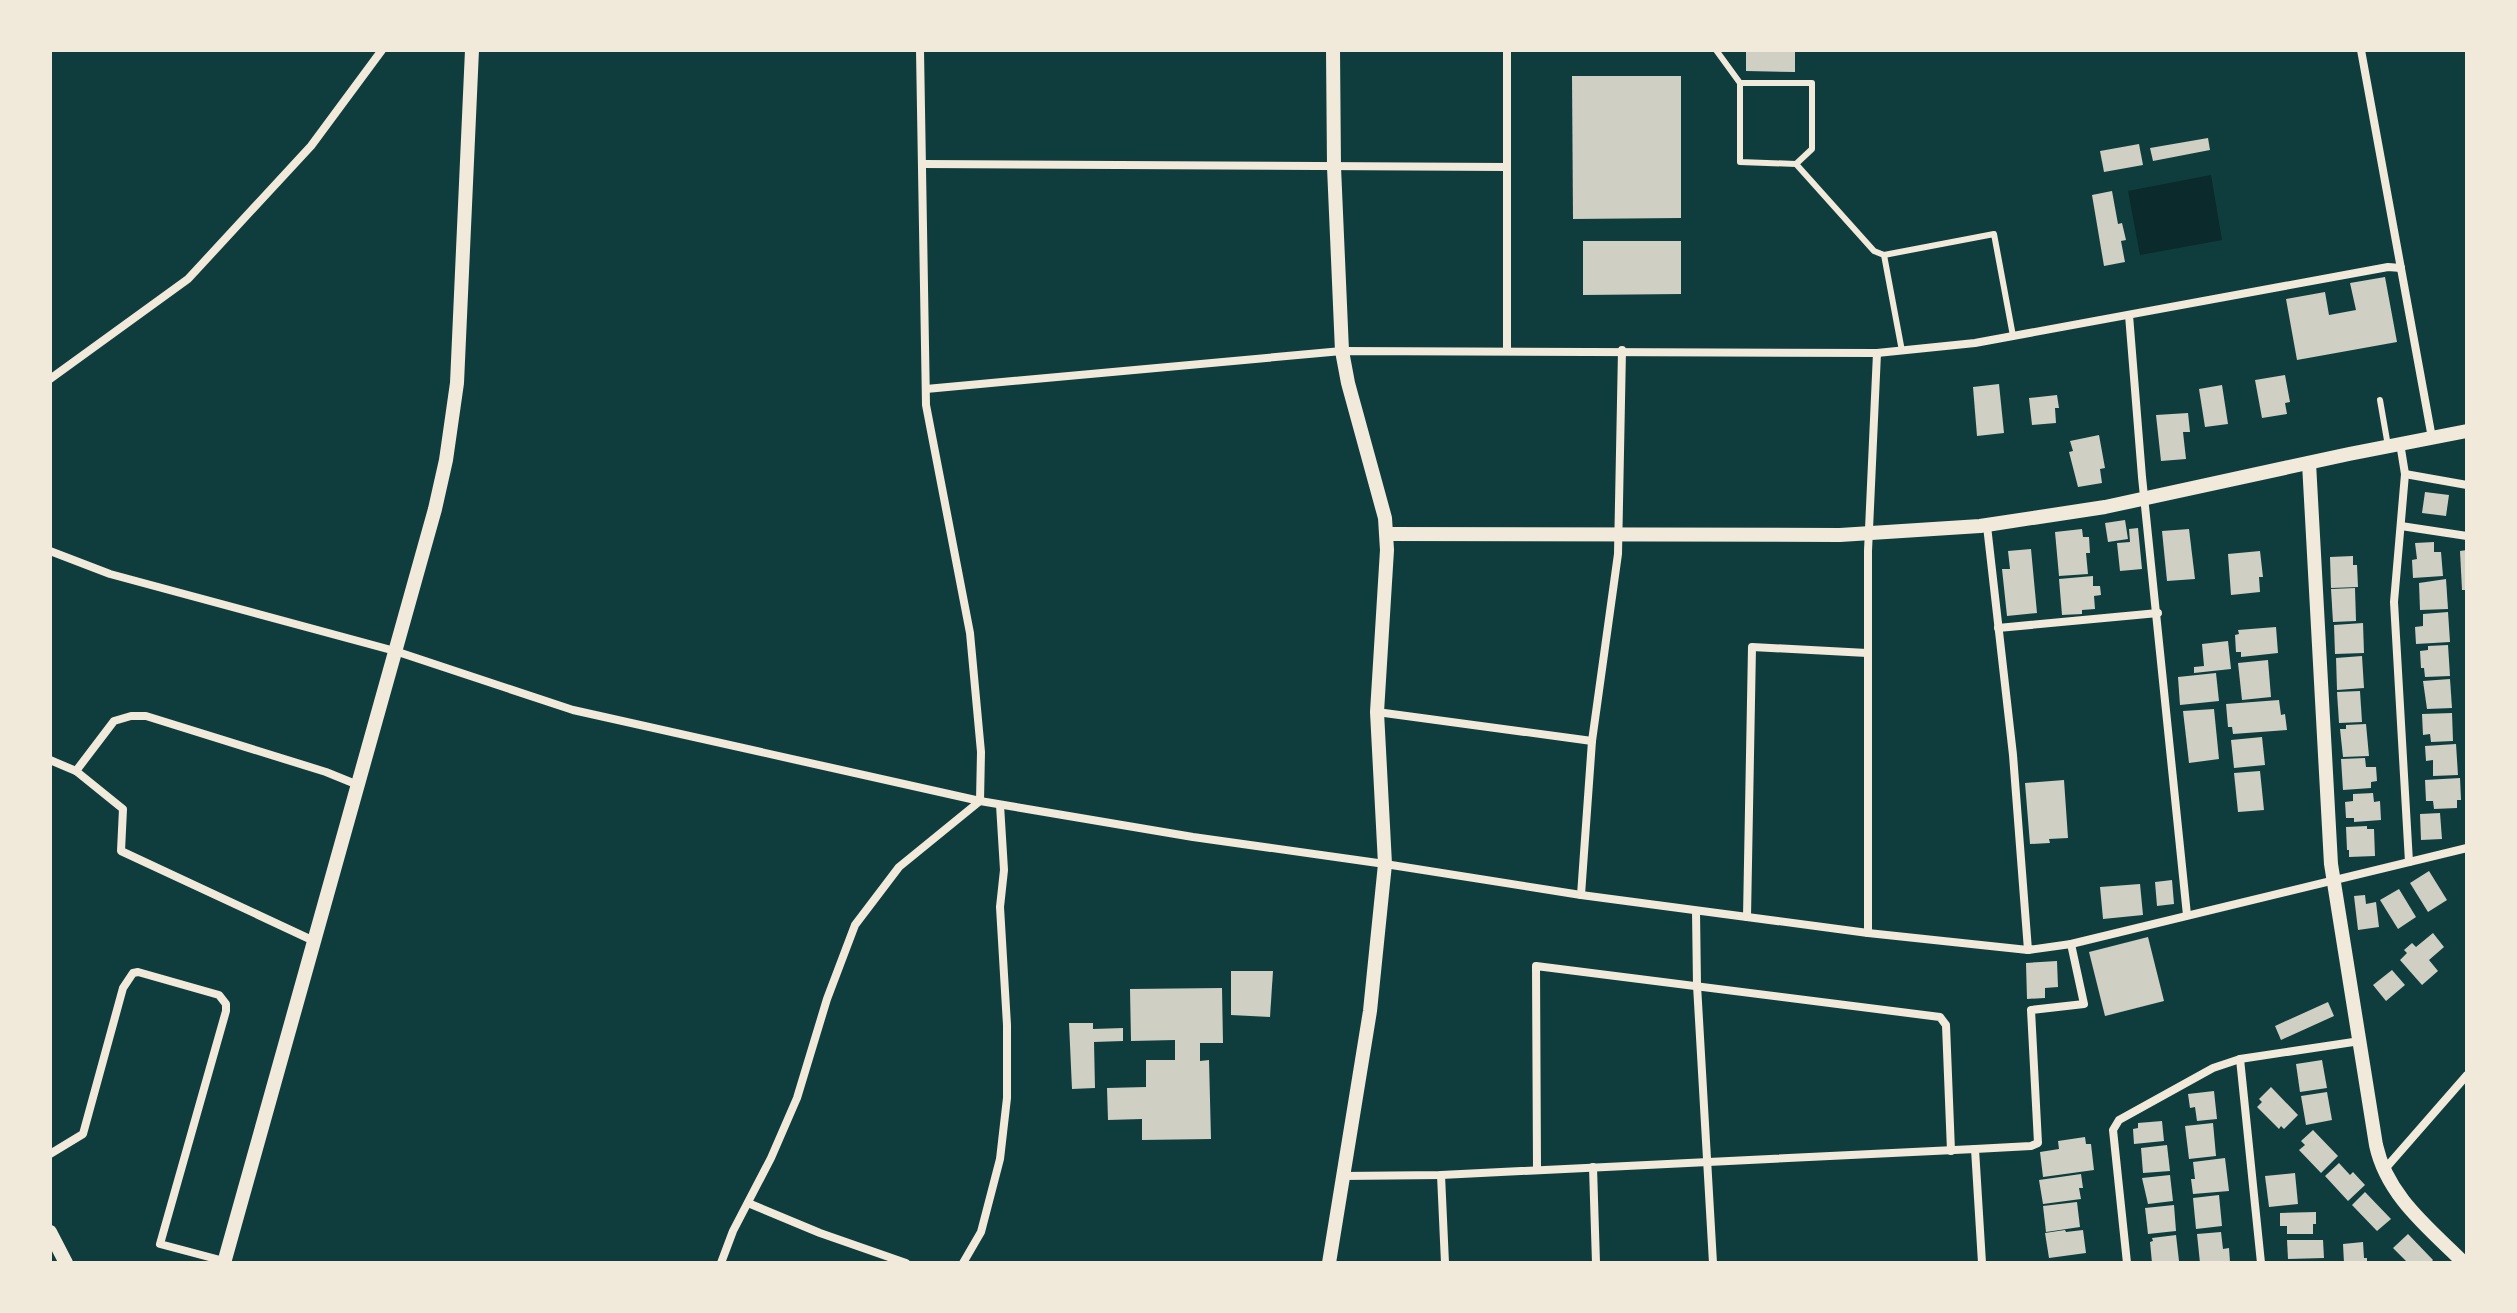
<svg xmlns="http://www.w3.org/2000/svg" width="2517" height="1313" font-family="Helvetica,sans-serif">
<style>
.water{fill:#0a2a2b}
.building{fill:#cfcfc3}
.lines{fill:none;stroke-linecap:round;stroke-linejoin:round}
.service{stroke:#f1e9da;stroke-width:6}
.minor{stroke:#f1e9da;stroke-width:8}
.tertiary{stroke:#f1e9da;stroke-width:14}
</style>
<rect width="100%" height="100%" fill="#0f3d3e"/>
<!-- water -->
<polygon class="water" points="2211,175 2222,240 2140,255 2128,191"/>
<!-- building -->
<g class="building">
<polygon points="1746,50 1795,50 1795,72 1746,71"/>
<polygon points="1572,76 1681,76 1681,218 1573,219"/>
<polygon points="2208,138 2210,150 2153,161 2150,148"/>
<polygon points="2139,144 2143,165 2104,172 2100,151"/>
<polygon points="2112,191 2118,224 2122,223 2126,240 2121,241 2125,262 2104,266 2092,195"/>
<polygon points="1583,241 1681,241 1681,294 1583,295"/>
<polygon points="2385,277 2397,342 2297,360 2286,299 2325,292 2329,315 2356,310 2350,283"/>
<polygon points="2285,375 2290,402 2285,403 2287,414 2262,418 2255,380"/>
<polygon points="1999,384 2004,433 1977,436 1973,387"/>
<polygon points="2222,385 2228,424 2205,427 2199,389"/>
<polygon points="2057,395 2059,408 2055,408 2056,423 2032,425 2029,398"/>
<polygon points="2188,413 2190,432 2183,432 2186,459 2161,461 2156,415"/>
<polygon points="2099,435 2105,468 2100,469 2102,483 2078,487 2069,452 2073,451 2070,441"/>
<polygon points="2425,492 2449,495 2446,516 2422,513"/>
<polygon points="2125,520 2128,539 2108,542 2105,523"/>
<polygon points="2138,528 2142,569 2120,571 2117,543 2130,542 2129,529"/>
<polygon points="2082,529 2083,537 2089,537 2090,553 2086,553 2088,574 2059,576 2055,532"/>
<polygon points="2189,529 2195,579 2167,581 2162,531"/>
<polygon points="2434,542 2434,552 2441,552 2443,576 2413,578 2412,560 2417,559 2415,543"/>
<polygon points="2031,549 2037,613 2007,616 2002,569 2010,569 2008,551"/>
<polygon points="2467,550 2467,590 2462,590 2460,551"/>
<polygon points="2260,551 2263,577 2259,577 2260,592 2231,595 2228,554"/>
<polygon points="2353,556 2353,565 2357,565 2358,587 2331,588 2330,557"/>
<polygon points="2093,576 2093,586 2100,586 2101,595 2094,596 2095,609 2082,610 2082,614 2062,615 2059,579"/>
<polygon points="2446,579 2448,609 2420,610 2419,583"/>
<polygon points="2355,588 2356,621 2333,622 2331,589"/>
<polygon points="2448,612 2450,642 2416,644 2415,627 2423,626 2423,614"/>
<polygon points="2363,623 2364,653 2335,654 2334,625"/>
<polygon points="2276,627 2278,653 2241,657 2241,652 2236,652 2235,635 2239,634 2238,630"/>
<polygon points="2228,641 2231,669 2194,673 2194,667 2204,666 2202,644"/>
<polygon points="2448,645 2450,676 2425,677 2424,668 2421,668 2420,651 2428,650 2428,646"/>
<polygon points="2362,656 2364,688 2337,690 2336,658"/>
<polygon points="2268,660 2271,697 2242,700 2238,663"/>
<polygon points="2216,673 2219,701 2180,705 2178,677"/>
<polygon points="2450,679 2452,708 2427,709 2423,681"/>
<polygon points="2360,691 2362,722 2339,723 2337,692"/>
<polygon points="2279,700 2281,715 2285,714 2287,730 2233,734 2232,727 2228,727 2226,704"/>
<polygon points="2214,709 2219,759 2189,763 2183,711"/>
<polygon points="2452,713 2453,741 2431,742 2430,734 2423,735 2422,714"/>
<polygon points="2366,724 2369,756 2343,757 2340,729 2346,729 2346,725"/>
<polygon points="2262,737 2265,765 2234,768 2231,740"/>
<polygon points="2456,744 2458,775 2433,776 2433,760 2426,761 2425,746"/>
<polygon points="2365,758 2366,767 2376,767 2377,781 2371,782 2371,788 2343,790 2341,759"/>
<polygon points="2260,771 2264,810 2238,812 2234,773"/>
<polygon points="2460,778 2461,800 2457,800 2457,808 2434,809 2433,801 2426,801 2425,780"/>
<polygon points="2064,780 2068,838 2049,839 2050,843 2030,844 2025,783"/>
<polygon points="2373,793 2374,802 2380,801 2381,820 2354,822 2354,818 2346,818 2345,802 2353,801 2353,794"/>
<polygon points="2440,813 2442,839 2421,840 2420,814"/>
<polygon points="2367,826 2367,829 2374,829 2375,856 2349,857 2349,850 2347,850 2346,827"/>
<polygon points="2429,871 2447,900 2428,912 2410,883"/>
<polygon points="2172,880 2174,904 2157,906 2155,882"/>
<polygon points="2140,884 2143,915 2103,919 2100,887"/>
<polygon points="2399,889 2416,917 2398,929 2380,900"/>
<polygon points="2365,895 2366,904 2376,902 2379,927 2358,930 2354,896"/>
<polygon points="2433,933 2444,947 2429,960 2438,971 2422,985 2400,960 2407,953 2404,950 2412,943 2416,947"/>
<polygon points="2148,937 2164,1001 2105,1016 2089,952"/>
<polygon points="2057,961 2058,987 2045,988 2045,998 2027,999 2026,963"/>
<polygon points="2392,970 2405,985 2386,1001 2373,985"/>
<polygon points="1231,971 1273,971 1270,1017 1231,1015"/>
<polygon points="1222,988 1223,1043 1200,1043 1200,1061 1209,1060 1211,1139 1142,1140 1142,1119 1108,1120 1107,1088 1146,1087 1146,1060 1175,1060 1175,1040 1131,1041 1130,989"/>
<polygon points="2328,1002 2334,1016 2281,1040 2275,1026"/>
<polygon points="1069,1023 1093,1023 1093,1029 1123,1028 1123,1041 1094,1042 1095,1088 1072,1089"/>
<polygon points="2322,1060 2327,1088 2300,1092 2296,1064"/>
<polygon points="2271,1087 2298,1115 2284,1129 2281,1126 2279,1129 2257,1107 2262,1102 2259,1099"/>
<polygon points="2214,1091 2217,1119 2197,1121 2195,1107 2190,1108 2188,1094"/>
<polygon points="2327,1092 2332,1120 2306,1125 2301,1096"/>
<polygon points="2162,1121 2164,1141 2134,1144 2133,1129 2138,1128 2138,1123"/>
<polygon points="2213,1123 2216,1156 2189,1159 2185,1126"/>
<polygon points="2313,1130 2338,1156 2321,1173 2299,1150 2305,1145 2301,1141"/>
<polygon points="2085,1137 2086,1144 2091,1144 2094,1170 2043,1177 2040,1152 2059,1149 2058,1141"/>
<polygon points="2167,1145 2170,1171 2143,1173 2141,1148"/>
<polygon points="2225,1158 2229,1191 2193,1194 2191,1179 2195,1179 2193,1162"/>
<polygon points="2339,1163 2350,1175 2353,1172 2365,1185 2348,1201 2325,1176"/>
<polygon points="2295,1173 2298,1204 2269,1207 2265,1176"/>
<polygon points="2081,1174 2083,1188 2079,1188 2081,1199 2043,1204 2039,1180"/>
<polygon points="2170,1175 2173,1201 2148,1204 2142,1178"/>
<polygon points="2365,1192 2391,1219 2377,1231 2352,1205"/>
<polygon points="2219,1195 2222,1226 2196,1229 2193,1198"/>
<polygon points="2077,1202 2080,1227 2046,1232 2043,1206"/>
<polygon points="2174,1205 2176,1231 2148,1234 2145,1208"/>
<polygon points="2316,1212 2316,1224 2313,1224 2313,1234 2287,1234 2287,1226 2280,1226 2280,1213"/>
<polygon points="2065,1230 2066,1232 2083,1230 2086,1253 2049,1258 2045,1233"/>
<polygon points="2221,1232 2223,1249 2229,1248 2230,1262 2200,1263 2197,1234"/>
<polygon points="2408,1234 2433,1260 2430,1263 2408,1263 2393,1248"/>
<polygon points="2176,1235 2179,1261 2152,1263 2150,1242 2153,1241 2152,1238"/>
<polygon points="2287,1240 2323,1240 2324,1258 2288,1259"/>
<polygon points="2363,1242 2364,1258 2367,1258 2367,1263 2344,1263 2343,1244"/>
</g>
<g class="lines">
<!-- service -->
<g class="service">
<polyline points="1716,50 1740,83"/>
<polyline points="1796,164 1812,149 1812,83 1740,83 1740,162 1796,164 1874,251 1884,255"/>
<polyline points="1902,351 1884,255 1994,234 2013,336"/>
<polyline points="2380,400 2388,446"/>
</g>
<!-- minor -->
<g class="minor">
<polyline points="1507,50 1507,351"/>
<polyline points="2361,50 2432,438"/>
<polyline points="923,164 1507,167"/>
<polyline points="2129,315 2142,477 2187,915"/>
<polyline points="50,379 188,279 311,146 382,50"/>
<polyline points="926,389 1342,351 1877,353 1975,343 2388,267 2401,268"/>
<polyline points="2400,443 2405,474 2394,602 2409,862"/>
<polyline points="2405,474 2467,485"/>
<polyline points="1987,526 2013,755 2028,950 2071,944 2467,848"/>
<polyline points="2401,526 2467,536"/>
<polyline points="50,551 110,574 395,651 573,710 980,801 1193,837 1385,864 1581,895 1868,933 2028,950"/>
<polyline points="1998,628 2158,613"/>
<polyline points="1377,712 1592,741"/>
<polyline points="50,760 76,771 123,809 121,851 314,941"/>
<polyline points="76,771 114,721 131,716 146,716 326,772 358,785"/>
<polyline points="1581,895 1592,741 1618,554 1622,350"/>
<polyline points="1696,911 1697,985 1713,1263"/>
<polyline points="1747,917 1752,647 1867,653"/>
<polyline points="1868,933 1868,551 1877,353"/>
<polyline points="2240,1059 2261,1263"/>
<polyline points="1975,1149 2031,1146 2038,1143 2031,1010 2084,1004 2071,944"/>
<polyline points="50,1154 83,1134 123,988 133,973 138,972 219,995 226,1004 226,1011 160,1244 224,1261"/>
<polyline points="1593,1167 1596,1263"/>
<polyline points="1537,1169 1536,966 1940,1017 1946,1025 1951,1151"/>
<polyline points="2384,1170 2467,1075"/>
<polyline points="1441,1175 1445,1263"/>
<polyline points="1342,1176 1441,1175 1975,1149 1982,1263"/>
<polyline points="748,1203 820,1233 906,1263"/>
<polyline points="721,1263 733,1231 771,1158 797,1098 827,999 855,925 899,867 980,801 981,752 970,633 926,405 920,50"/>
<polyline points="963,1263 981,1232 1000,1159 1007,1098 1007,1025 1000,907 1004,870 1000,805"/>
<polyline points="2127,1263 2113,1130 2119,1120 2213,1068 2240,1059 2360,1041"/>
</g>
<!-- tertiary -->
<g class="tertiary">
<path d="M2309,463L2331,864L2376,1145C2387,1196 2429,1228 2464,1263"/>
<polyline points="1387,534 1840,535 1980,526 2105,507 2349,454 2467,431"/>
<polyline points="50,1232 66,1263"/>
<polyline points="224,1263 435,509 446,460 457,383 472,50"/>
<polyline points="1329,1263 1370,1011 1385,864 1377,712 1387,550 1385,518 1348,383 1342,351 1334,167 1333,50"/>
</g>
</g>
<!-- border -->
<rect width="2517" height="1313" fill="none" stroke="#f1e9da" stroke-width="104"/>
</svg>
